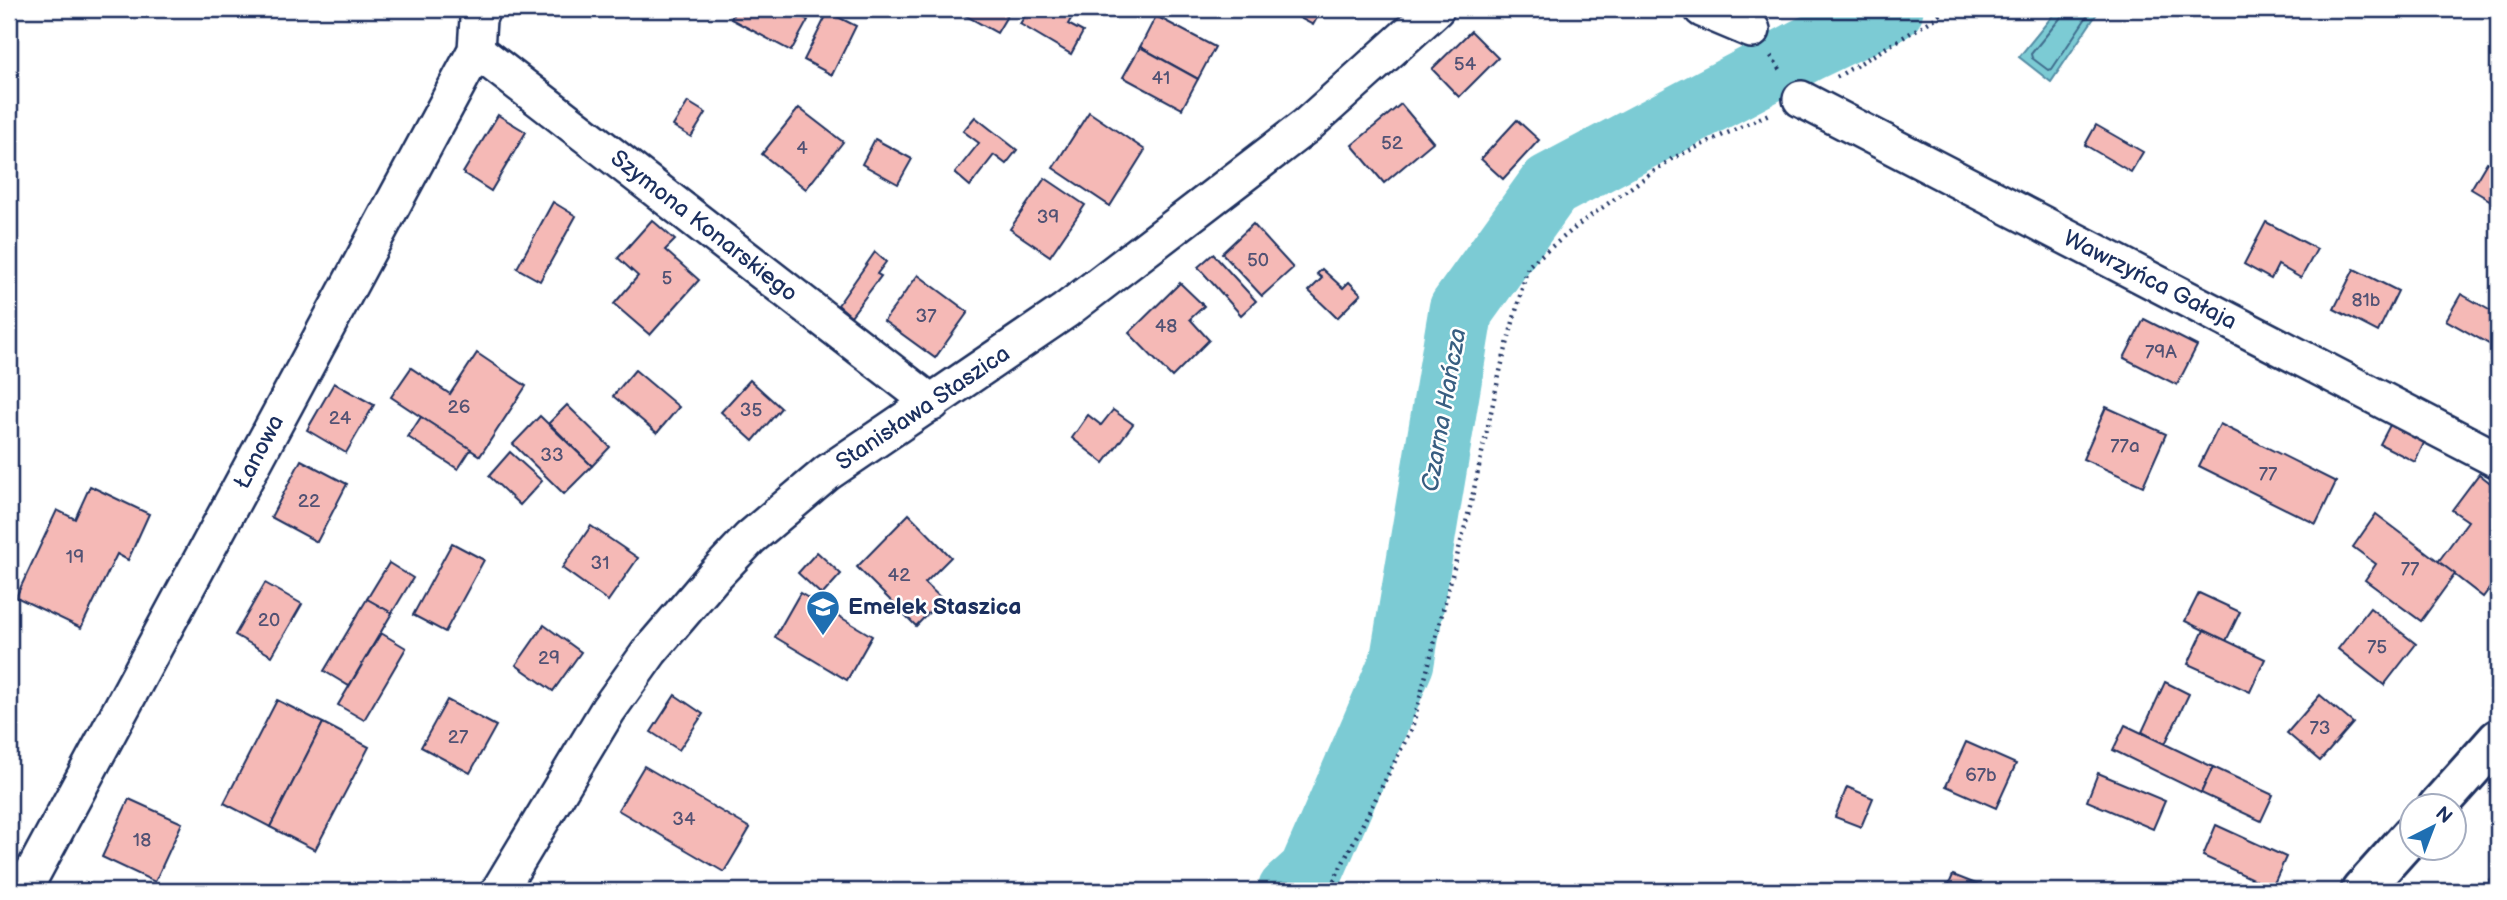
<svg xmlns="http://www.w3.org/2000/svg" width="2507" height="900" font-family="'Balsamiq Sans',sans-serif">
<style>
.water{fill:#7bcbd4;stroke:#558da5;stroke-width:2}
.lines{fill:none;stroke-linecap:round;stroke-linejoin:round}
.shore{stroke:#416d8d;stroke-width:2}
.river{stroke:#7bcbd4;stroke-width:65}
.building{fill:#f5b9b6;stroke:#1b2f5e;stroke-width:2}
.street-casing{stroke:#1b2f5e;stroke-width:40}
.secondary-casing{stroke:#1b2f5e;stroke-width:44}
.path{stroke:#1b2f5e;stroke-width:4.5;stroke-dasharray:2 5;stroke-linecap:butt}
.street{stroke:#fff;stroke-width:35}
.secondary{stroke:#fff;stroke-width:38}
.labels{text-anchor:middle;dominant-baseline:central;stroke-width:5;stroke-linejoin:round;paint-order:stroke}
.number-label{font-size:19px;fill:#525274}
.street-label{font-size:23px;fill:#1b2f5e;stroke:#fff}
.poi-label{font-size:23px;font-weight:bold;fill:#1b2f5e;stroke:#fff;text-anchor:start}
.water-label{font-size:24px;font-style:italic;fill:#385e81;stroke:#fff}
</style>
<rect width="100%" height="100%" fill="#fff"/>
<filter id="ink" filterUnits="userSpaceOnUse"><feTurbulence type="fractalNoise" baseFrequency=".0143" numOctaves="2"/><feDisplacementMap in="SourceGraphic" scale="14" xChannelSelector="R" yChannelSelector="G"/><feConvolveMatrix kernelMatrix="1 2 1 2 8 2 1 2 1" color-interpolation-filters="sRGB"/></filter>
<g filter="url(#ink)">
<!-- water -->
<polygon class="water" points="2058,9 2100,9 2051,82 2019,57"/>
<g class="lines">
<!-- shore -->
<polyline class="shore" points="2063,9 2062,16 2031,54 2032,58 2048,70 2052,69 2092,9"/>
<!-- river -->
<polyline class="river" points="1290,891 1311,872 1402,662 1461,310 1550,186 1806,50 1891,9"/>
</g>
<!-- building -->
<g class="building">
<polygon points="736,9 787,9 808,20 791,51 731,19"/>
<polygon points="961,9 995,9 1007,16 997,33 959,12"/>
<polygon points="1029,9 1071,9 1075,12 1068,24 1083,32 1071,54 1020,24"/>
<polygon points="1283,9 1322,9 1313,25"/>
<polygon points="828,12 856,26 832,75 804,60"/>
<polygon points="1156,16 1215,47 1198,79 1140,47"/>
<polygon points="1471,31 1498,58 1459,97 1432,69"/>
<polygon points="1140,47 1198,79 1182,109 1123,77"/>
<polygon points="688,102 706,113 691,137 673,126"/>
<polygon points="1401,104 1433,142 1384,183 1352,145"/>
<polygon points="799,108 843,142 806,189 762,154"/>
<polygon points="1089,112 1145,150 1110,206 1053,168"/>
<polygon points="498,115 526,132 491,191 463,173"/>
<polygon points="975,117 1017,150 1006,164 994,155 970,186 955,173 979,143 963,131"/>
<polygon points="1517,120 1539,140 1503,179 1481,159"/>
<polygon points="2096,125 2143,152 2131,172 2085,145"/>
<polygon points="875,139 912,159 898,184 862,164"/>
<polygon points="2487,162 2498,168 2498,205 2471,189"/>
<polygon points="1045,178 1085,205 1050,256 1010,229"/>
<polygon points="553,202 576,216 540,281 517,268"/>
<polygon points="652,220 675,240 665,250 699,280 650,335 614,304 638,276 618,258"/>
<polygon points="2266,222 2317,249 2301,278 2278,265 2271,279 2244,264"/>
<polygon points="1253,224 1293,268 1262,296 1222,253"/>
<polygon points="875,252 886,262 877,274 881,276 851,316 838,305"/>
<polygon points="1213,254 1256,301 1241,315 1198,267"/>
<polygon points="1322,269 1343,288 1349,282 1361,294 1337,318 1309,291 1322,278 1317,274"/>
<polygon points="2354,269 2398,291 2378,332 2334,309"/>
<polygon points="918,275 968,312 935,358 884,321"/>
<polygon points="1180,283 1204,306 1190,319 1209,340 1172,377 1129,333"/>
<polygon points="2461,294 2498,315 2498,349 2446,320"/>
<polygon points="2144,319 2197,346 2177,385 2124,358"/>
<polygon points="477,353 526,386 480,456 391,397 411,368 450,394"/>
<polygon points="635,370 679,407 657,433 613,396"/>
<polygon points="750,380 781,408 753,441 721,412"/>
<polygon points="334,383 374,405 346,453 307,430"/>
<polygon points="567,405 610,447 592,466 549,423"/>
<polygon points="2106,407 2166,434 2143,486 2083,459"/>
<polygon points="1113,410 1133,424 1104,463 1072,438 1088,415 1101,425"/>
<polygon points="540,416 592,466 564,494 513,444"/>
<polygon points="421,417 471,449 458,469 408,437"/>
<polygon points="2391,423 2425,441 2415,462 2380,444"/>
<polygon points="2220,424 2336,482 2316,524 2199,466"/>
<polygon points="510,452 542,481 520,505 489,476"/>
<polygon points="301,460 347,484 317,542 271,517"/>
<polygon points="2479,474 2498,489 2498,577 2483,597 2438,562 2468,521 2452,510"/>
<polygon points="90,486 149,514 128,560 117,554 81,628 16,597 57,510 75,519"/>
<polygon points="909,514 951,557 925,583 942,599 916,626 857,567"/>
<polygon points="2376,514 2455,574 2421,621 2365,580 2376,564 2353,547"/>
<polygon points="591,526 638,558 608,601 562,568"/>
<polygon points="452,543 484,560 445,632 413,615"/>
<polygon points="817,552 841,574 822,595 798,573"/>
<polygon points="389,563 413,578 392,613 367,599"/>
<polygon points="265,583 302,604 272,656 235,635"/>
<polygon points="800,593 872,636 847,680 775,637"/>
<polygon points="2199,593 2240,612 2226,641 2185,621"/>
<polygon points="367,599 392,613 349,686 324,671"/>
<polygon points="2370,608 2416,644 2384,685 2338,649"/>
<polygon points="544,625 581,652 553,691 516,665"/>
<polygon points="2204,630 2265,659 2250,692 2188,664"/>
<polygon points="381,633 406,648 364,720 338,705"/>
<polygon points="2165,682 2189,694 2165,744 2142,732"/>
<polygon points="675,695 703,714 679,750 651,732"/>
<polygon points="2320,695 2353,723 2320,761 2287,733"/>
<polygon points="277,700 323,723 270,827 224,803"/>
<polygon points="447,700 496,726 470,773 421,747"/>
<polygon points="323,723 369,747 315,850 270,827"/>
<polygon points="2125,725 2213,767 2201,793 2113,750"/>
<polygon points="1966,742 2016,764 1996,808 1946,786"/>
<polygon points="644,766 750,828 724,872 618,810"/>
<polygon points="2213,767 2273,795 2261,821 2201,793"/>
<polygon points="2098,773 2165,801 2153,829 2087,801"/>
<polygon points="1847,787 1873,798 1861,827 1835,817"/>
<polygon points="129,799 182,823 155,882 102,857"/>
<polygon points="2216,825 2286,857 2272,888 2203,856"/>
<polygon points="2498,871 2498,891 2482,891"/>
<polygon points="1953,875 1994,891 1946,891"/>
</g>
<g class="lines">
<!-- street casing -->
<g class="street-casing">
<g id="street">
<polyline points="1702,9 1752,30"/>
<polyline points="476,50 932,403"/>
<polyline points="1801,99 2498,460"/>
<polyline points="23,891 476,50 478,19 482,9"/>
<polyline points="499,891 608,710 650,651 713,577 750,538 827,473 1065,311 1306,126 1436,9"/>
</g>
</g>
<!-- secondary casing -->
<g class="secondary-casing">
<g id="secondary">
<polyline points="2438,806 2498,739"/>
<polyline points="2361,891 2412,834"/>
</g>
</g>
<!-- path -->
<g class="path">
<polyline points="1771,56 1782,72"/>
<polyline points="1837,77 1934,19 1945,9"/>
<polyline points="1324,891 1334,880 1412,728 1470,507 1501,367 1528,266 1586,219 1673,158 1771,113"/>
</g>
<!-- street -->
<use href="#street" class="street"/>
<!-- secondary -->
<use href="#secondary" class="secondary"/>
</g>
</g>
<!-- icons -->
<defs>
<g id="school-pin" transform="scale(1.75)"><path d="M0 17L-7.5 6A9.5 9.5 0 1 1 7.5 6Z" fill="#1f6fb2" stroke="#fff"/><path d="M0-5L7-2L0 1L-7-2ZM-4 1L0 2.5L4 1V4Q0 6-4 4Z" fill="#fff"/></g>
</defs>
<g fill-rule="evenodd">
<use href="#school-pin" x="823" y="607"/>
</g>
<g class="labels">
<!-- number labels -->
<g class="number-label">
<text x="1465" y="64">54</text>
<text x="1161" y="78">41</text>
<text x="1392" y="143">52</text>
<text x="802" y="148">4</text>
<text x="1048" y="217">39</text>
<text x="1258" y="260">50</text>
<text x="667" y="278">5</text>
<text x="2366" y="300">81b</text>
<text x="926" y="316">37</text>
<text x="1166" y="326">48</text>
<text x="2161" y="352">79A</text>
<text x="459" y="407">26</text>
<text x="751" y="410">35</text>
<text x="340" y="418">24</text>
<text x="2125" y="446">77a</text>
<text x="552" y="455">33</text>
<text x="2268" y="474">77</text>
<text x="309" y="501">22</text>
<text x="75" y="557">19</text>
<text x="600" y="563">31</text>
<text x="2410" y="569">77</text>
<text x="899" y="575">42</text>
<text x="269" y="620">20</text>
<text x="2377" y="647">75</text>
<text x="549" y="658">29</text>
<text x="2320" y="728">73</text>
<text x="458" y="737">27</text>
<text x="1981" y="775">67b</text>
<text x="684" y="819">34</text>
<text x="142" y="840">18</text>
</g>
<!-- street labels -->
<g class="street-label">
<text transform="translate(704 226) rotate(38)">Szymona Konarskiego</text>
<text transform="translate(2150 280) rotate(27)">Wawrzyńca Gałaja</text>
<text transform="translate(923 408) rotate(-34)">Stanisława Staszica</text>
<text transform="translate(259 452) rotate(-62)">Łanowa</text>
</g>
<!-- poi labels -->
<g class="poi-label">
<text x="848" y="607">Emelek Staszica</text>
</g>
<!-- water labels -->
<g class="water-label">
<text transform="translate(1444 410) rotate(-80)">Czarna Hańcza</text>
</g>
</g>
<!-- margin -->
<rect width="2507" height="900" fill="none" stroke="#fff" stroke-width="35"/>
<rect x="18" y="18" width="2472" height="865" fill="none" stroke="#1b2f5e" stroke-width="2.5" filter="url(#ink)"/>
<!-- north arrow -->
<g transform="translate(2433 827) rotate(42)"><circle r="33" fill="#ffffff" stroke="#a4acbf" stroke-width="2"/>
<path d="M0-5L12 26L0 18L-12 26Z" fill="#1f6fb2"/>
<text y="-10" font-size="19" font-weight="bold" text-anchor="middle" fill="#1b2f5e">N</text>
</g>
</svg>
